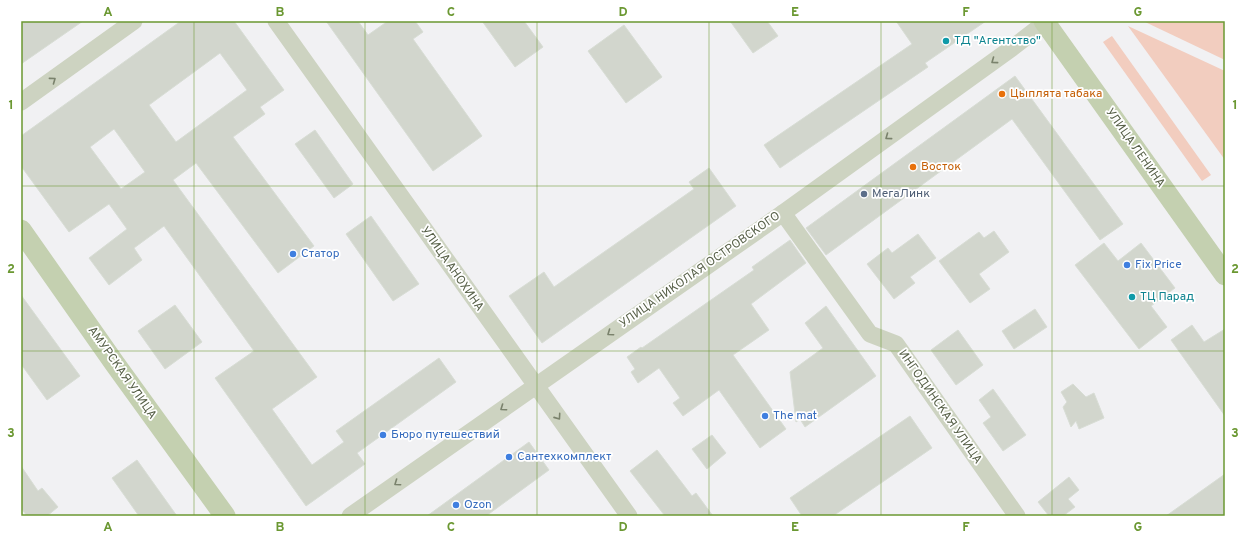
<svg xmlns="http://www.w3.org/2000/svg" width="1246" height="537" font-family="Overpass,sans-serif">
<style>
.green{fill:#f2cdbf}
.building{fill:#d2d6cd;stroke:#d8ddd5;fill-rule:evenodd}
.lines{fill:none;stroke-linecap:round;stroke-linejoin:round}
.minor{stroke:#cdd3c1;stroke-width:17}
.major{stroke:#c4d0b0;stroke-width:21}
.oneway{stroke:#7a826c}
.grid{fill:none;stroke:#6b9832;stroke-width:1;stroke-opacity:0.55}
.culture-dot{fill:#0f9aa8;stroke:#fff;stroke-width:1.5}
.food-dot{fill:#e8710a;stroke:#fff;stroke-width:1.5}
.service-dot{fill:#5c6f8a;stroke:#fff;stroke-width:1.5}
.shop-dot{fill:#3f7fe0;stroke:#fff;stroke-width:1.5}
.labels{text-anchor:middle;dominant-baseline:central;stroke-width:3.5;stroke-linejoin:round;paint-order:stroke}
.culture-label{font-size:12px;fill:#0d838f;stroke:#fff;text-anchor:start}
.food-label{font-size:12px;fill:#c56008;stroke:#fff;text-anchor:start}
.street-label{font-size:12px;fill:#576048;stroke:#fff}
.service-label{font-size:12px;fill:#4e5e75;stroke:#fff;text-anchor:start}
.shop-label{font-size:12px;fill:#366cbe;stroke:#fff;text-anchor:start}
.neatline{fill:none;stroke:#6b9832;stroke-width:1.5}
.grid-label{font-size:13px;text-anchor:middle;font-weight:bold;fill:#6b9832}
</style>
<rect width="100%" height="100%" fill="#f1f1f3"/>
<!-- green -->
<g class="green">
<polygon points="1143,21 1225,21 1225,60"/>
<polygon points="1128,26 1225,71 1225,160"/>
<polygon points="1112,36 1211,175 1202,181 1103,42"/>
</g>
<!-- building -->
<g class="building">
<polygon points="21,21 83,21 21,64"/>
<path d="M181,21H234L284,90L260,107L265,114L233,137L314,246L278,273L196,163L173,180L317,377L272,409L312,465L344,442L336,431L439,358L456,382L357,453L365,464L306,506L215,378L254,351L164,226L134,248L142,260L109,285L89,258L127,229L109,204L69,232L21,166V136ZM220,53L247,90L176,142L149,105ZM114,129L145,172L121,189L90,147Z"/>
<polygon points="326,21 358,21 368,35 388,21 415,21 423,32 413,39 482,136 433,171"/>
<polygon points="482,21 524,21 543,47 515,67"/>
<polygon points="730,21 767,21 778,36 753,53"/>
<polygon points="896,21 986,21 925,63 928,67 780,168 764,145 912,44"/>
<polygon points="624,25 662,77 626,103 588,51"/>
<polygon points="1015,76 1123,224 1100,240 1012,119 826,255 806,228"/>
<polygon points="315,130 353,184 334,198 295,144"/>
<polygon points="709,168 736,206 542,343 509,296 544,272 554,287 694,189 689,182"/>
<polygon points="371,216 419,284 393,301 346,234"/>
<polygon points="994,231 1009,252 979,274 990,289 970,303 939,261 979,232 984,238"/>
<polygon points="918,234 936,258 910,277 915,283 894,299 867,264 888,248 892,253"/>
<polygon points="790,240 806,263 751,304 769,330 733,355 786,429 760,448 719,390 683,416 673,403 680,398 659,368 638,383 631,372 635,369 627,357 641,347 642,348 754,270 752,267"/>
<polygon points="1104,243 1118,261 1141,243 1175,288 1151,306 1167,327 1139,349 1075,265"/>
<polygon points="21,295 80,376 47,400 21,364"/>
<polygon points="175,305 202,342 165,369 138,331"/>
<polygon points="826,306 876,376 805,427 800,419 796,422 790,372 823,348 805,323"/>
<polygon points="1035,309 1047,327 1014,349 1002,331"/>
<polygon points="1192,325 1204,342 1225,329 1225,416 1171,340"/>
<polygon points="958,330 983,365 956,385 931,350"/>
<polygon points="1073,384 1086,397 1094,393 1104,418 1079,429 1076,421 1071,427 1063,407 1067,402 1061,392"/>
<polygon points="993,389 1026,435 1003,451 983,423 991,417 979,400"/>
<polygon points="910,416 932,448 833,516 802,516 790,498"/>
<polygon points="712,435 726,453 707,469 692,449"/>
<polygon points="529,442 549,470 486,516 427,516"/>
<polygon points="657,450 692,496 696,493 713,516 665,516 630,471"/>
<polygon points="137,460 177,516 139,516 112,478"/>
<polygon points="21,466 38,491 42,488 58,507 47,516 27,516 21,508"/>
<polygon points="1225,474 1225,516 1166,516"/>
<polygon points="1069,477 1079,490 1068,499 1075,507 1063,516 1049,516 1038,502"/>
</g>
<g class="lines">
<!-- minor -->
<g class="minor">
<polyline points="276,21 629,516"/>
<polyline points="21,102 134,21"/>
<polyline points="783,213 870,334 896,344 1017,516"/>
<polyline points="350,516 783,213 1012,48 1047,21"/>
</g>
<!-- major -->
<g class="major">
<polyline points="1044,21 1225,275"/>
<polyline points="21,230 115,364 225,516"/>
</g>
</g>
<!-- one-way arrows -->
<defs><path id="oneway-chevron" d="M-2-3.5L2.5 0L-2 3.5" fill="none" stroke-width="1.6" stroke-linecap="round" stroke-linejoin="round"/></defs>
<g class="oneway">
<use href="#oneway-chevron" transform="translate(994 61) rotate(144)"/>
<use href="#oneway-chevron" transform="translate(53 80) rotate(-36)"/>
<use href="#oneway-chevron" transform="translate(888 137) rotate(144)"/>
<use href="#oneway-chevron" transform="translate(610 333) rotate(145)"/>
<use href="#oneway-chevron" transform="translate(503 408) rotate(145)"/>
<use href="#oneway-chevron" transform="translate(558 417) rotate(55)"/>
<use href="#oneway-chevron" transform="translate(397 483) rotate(145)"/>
</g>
<!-- grid -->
<path class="grid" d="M194,21V516M365,21V516M537,21V516M709,21V516M881,21V516M1052,21V516M21,186H1225M21,351H1225"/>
<!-- markers -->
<g class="culture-dot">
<circle cx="946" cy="41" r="4"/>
<circle cx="1132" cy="297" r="4"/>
</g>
<g class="food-dot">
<circle cx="1002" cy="94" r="4"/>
<circle cx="913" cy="167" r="4"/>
</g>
<circle class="service-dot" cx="864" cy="194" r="4"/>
<g class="shop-dot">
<circle cx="293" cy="254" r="4"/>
<circle cx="1127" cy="265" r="4"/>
<circle cx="765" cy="416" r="4"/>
<circle cx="383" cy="435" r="4"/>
<circle cx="509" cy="457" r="4"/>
<circle cx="456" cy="505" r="4"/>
</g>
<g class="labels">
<!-- culture labels -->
<g class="culture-label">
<text x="954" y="41">ТД "Агентство"</text>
<text x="1140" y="297">ТЦ Парад</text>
</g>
<!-- food labels -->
<g class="food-label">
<text x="1010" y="94">Цыплята табака</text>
<text x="921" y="167">Восток</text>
</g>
<!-- street labels -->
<g class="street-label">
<text transform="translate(1135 148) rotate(55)">УЛИЦА ЛЕНИНА</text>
<text transform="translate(452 269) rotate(55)">УЛИЦА АНОХИНА</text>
<text transform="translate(700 270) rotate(-35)">УЛИЦА НИКОЛАЯ ОСТРОВСКОГО</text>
<text transform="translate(122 373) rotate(55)">АМУРСКАЯ УЛИЦА</text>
<text transform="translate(940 407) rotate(55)">ИНГОДИНСКАЯ УЛИЦА</text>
</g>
<!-- service labels -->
<g class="service-label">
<text x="872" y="194">МегаЛинк</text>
</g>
<!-- shop labels -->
<g class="shop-label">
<text x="301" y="254">Статор</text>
<text x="1135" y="265">Fix Price</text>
<text x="773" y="416">The mat</text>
<text x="391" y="435">Бюро путешествий</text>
<text x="517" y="457">Сантехкомплект</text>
<text x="464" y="505">Ozon</text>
</g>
</g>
<!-- border -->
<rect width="1246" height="537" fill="none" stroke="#ffffff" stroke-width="44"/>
<rect x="22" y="22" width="1202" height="493" class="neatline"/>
<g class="grid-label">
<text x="108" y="16">A</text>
<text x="280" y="16">B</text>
<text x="451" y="16">C</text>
<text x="623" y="16">D</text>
<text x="795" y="16">E</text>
<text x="966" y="16">F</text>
<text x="1138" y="16">G</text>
<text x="11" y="109">1</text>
<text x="1235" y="109">1</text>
<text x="11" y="273">2</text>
<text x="1235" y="273">2</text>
<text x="11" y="437">3</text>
<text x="1235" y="437">3</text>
<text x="108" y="531">A</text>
<text x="280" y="531">B</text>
<text x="451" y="531">C</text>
<text x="623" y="531">D</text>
<text x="795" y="531">E</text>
<text x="966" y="531">F</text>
<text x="1138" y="531">G</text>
</g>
</svg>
